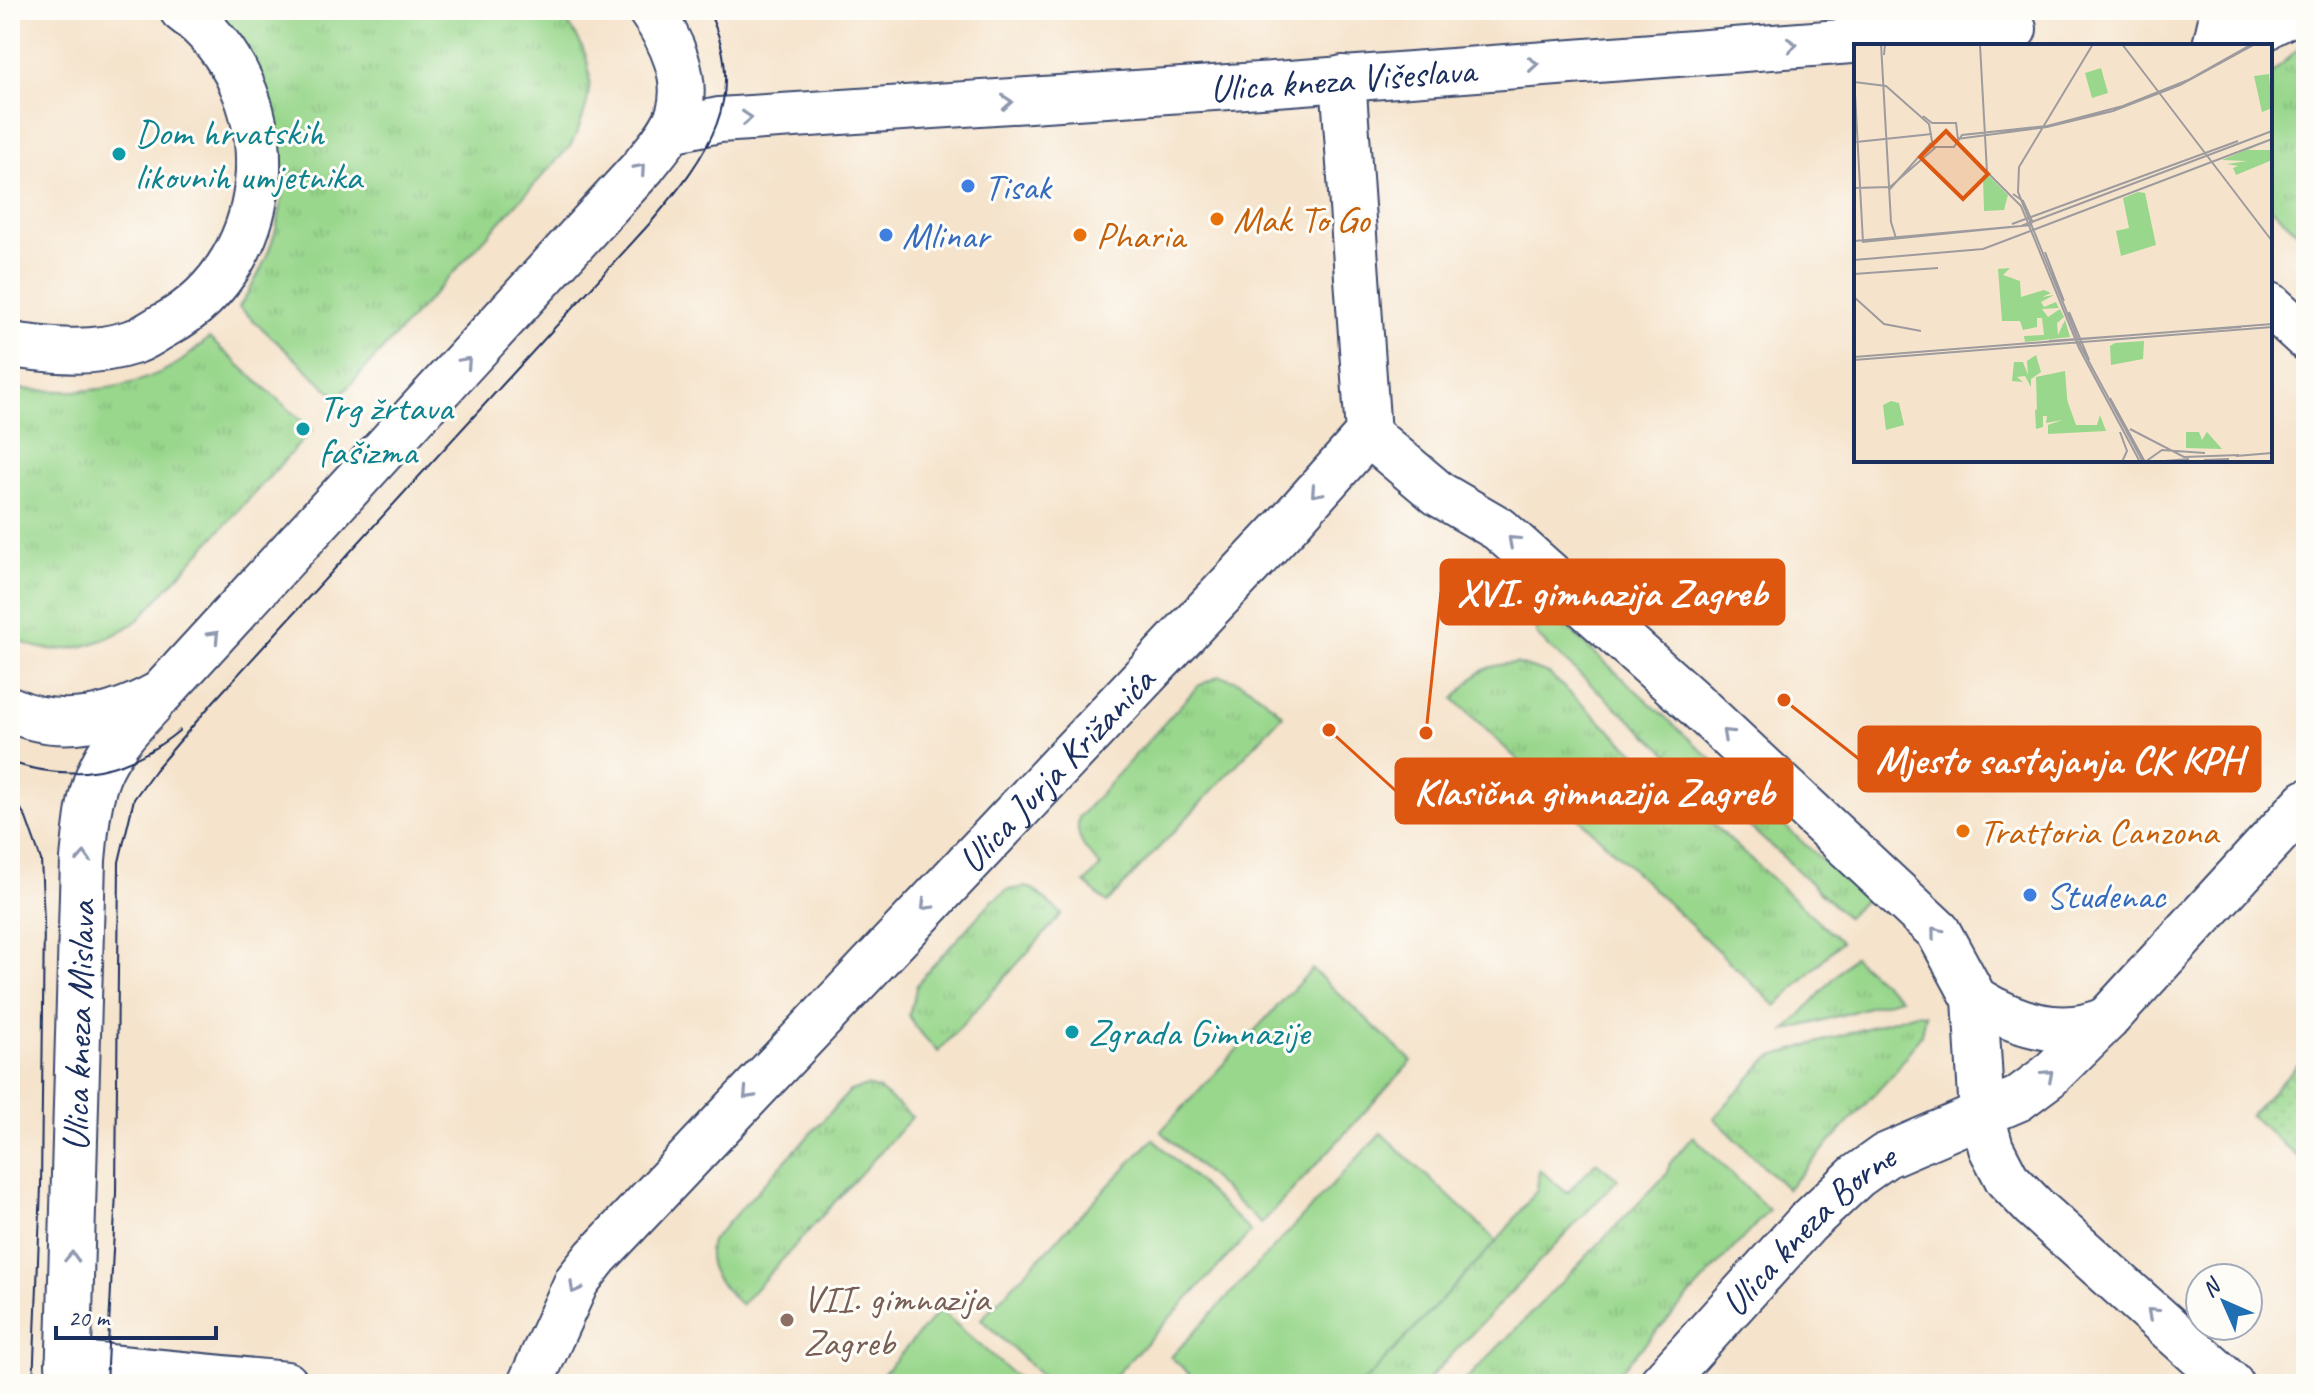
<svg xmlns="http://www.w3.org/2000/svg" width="2316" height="1394" font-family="Caveat,sans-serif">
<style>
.grass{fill:url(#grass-tufts);stroke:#5a8375;stroke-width:2}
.garden{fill:url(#garden-dots);stroke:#5a8375;stroke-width:2}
.pitch{fill:#99d78c;stroke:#5a8375;stroke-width:2}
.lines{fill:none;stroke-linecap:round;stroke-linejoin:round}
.street-casing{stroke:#3c4a6e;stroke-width:48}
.secondary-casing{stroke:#3c4a6e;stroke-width:48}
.street{stroke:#fff;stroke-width:44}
.secondary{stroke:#fff;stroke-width:44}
.tram{stroke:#1b2f5e;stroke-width:2}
.oneway{stroke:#8d97ae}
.culture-dot{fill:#0f9aa8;stroke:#fdfcf7;stroke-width:3}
.shop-dot{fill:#3f7fe0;stroke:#fdfcf7;stroke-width:3}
.food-dot{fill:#e8710a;stroke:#fdfcf7;stroke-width:3}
.education-dot{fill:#8d6e63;stroke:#fdfcf7;stroke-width:3}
.labels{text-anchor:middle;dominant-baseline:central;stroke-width:6;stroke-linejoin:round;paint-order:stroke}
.street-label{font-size:38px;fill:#1b2f5e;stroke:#fdfcf7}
.culture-label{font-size:38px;fill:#0d838f;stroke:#fdfcf7;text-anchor:start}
.shop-label{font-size:38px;fill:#366cbe;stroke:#fdfcf7;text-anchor:start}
.food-label{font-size:38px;fill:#c56008;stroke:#fdfcf7;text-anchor:start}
.education-label{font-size:38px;fill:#785e54;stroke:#fdfcf7;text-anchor:start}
.inset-road{fill:none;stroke:#9e9b9f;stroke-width:2}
.view{fill:#de5710;fill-opacity:0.15;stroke:#de5710;stroke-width:4}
.inset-edge{fill:none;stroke:#1b2f5e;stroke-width:4}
.leader{fill:none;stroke:#de5710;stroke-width:3}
.callout-dot{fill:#de5710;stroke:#fdfcf7;stroke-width:3}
.callout{fill:#de5710;stroke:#de5710;stroke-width:3}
.callout-label{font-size:40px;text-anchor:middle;font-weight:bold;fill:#fff}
</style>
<defs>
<pattern id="grass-tufts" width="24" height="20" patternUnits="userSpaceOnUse" patternTransform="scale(2)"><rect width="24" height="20" fill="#99d78c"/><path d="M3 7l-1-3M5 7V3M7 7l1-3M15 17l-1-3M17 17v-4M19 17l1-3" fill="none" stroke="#83b97b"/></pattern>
<pattern id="garden-dots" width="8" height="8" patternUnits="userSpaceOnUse" patternTransform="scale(2)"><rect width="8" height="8" fill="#99d78c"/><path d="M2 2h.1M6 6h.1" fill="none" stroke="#83b97b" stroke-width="1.8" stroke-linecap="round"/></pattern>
</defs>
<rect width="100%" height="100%" fill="#fdfcf7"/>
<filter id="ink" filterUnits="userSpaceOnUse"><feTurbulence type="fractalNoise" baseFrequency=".0125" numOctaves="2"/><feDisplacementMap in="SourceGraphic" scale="16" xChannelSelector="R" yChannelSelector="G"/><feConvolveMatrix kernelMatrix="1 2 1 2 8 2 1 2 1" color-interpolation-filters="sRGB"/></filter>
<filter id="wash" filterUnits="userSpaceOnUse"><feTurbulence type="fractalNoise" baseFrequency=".006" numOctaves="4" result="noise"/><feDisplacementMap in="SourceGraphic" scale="32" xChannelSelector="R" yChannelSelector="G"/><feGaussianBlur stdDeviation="1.8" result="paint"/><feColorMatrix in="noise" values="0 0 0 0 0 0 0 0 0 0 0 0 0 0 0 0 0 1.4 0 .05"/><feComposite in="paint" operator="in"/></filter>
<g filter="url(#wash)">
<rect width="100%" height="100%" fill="#f5e3cb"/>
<!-- grass -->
<g class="grass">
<path d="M230,10H556C599,54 597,93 571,145L338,398L239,307C281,243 293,191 273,116C268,94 260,72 248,53C241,41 231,30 222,19Z"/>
<polygon points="2306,47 2306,240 2270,207 2270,75 2299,48"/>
<path d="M209,338L312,430L139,619C107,645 47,664 10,634V388C69,394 128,394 180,362C190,355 200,346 209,338Z"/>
<polygon points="1541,604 1865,899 1847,918 1792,865 1539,638 1534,625"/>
<path d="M1516,663L1549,674L1841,942L1776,1006L1454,699C1479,672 1478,666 1516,663Z"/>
<path d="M1219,676C1246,680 1263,698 1283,715L1107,903L1085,883L1101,866C1086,851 1074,839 1079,817L1198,686Z"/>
<polygon points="1025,887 1033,889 1062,914 938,1052 915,1027 909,1015 917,985 927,972 991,902 1007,890"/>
<polygon points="1853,957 1900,998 1786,1031"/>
<polygon points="1916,1013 1925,1014 1921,1034 1895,1072 1787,1189 1714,1118 1763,1063 1773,1056"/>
<path d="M867,1086L880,1090L912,1117L741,1305C722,1286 702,1269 711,1241L850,1091Z"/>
<polygon points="1693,1136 1769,1210 1608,1384 1463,1383 1666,1175 1670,1163"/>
<polygon points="1596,1162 1618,1179 1424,1384 1362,1384 1497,1241 1537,1190 1539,1169 1567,1193"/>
</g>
<!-- garden -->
<polygon class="garden" points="2306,1056 2306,1155 2301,1160 2250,1115"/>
<!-- pitch -->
<g class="pitch">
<polygon points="1312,969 1412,1061 1261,1224 1161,1131"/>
<polygon points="1381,1133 1497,1241 1362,1384 1200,1384 1171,1357"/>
<polygon points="1153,1139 1251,1232 1107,1384 1050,1384 981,1319"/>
<polygon points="940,1310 1024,1384 874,1384"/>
</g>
</g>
<g filter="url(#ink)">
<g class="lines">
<!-- street casing -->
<g class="street-casing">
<g id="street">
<polyline points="2215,46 2221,20 2220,10"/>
<polyline points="2240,46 2270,24 2298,10"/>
<path id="s1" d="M671,130L719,120L1290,83L2014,29"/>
<polyline points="2270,305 2306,338"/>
<path d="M10,343L18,346C58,351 93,355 133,342C144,339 155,330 165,325C283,261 289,88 182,10"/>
<polyline points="1368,434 1439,494 1499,529 1695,704 1938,931 1975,999 1982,1115 1991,1148 2007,1179 2034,1207 2231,1384"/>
<path d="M1975,999C2014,1023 2062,1040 2107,1019"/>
<polyline points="68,1363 286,1384"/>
<path id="s2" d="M530,1384L577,1281L596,1257L1288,524L1368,434L1343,78"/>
<path id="s3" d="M1661,1384L1807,1223L1857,1176L1885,1156L2018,1099L2049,1076L2107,1019L2306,802"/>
</g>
</g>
<!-- secondary casing -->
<g class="secondary-casing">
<g id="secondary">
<path d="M10,709C61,733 114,719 161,693L643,167C655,151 671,135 678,115C690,79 671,39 650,10"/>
<path id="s4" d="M68,1384L83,860C90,782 95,761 151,704"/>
</g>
</g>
<!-- street -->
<use href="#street" class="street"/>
<!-- secondary -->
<use href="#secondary" class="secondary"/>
<!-- tram -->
<g class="tram">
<path d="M10,762C73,783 128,773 180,730"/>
<polyline points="10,790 26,818 41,860 44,920 41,1186 33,1384"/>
<path d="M106,1384L116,1193L119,862L134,799L155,770L214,701L652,221C707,156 751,97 708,10"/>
</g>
</g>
<!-- one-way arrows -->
<defs><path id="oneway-chevron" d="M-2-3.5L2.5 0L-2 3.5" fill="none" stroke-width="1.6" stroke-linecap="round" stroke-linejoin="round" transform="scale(2)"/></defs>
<g class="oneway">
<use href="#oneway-chevron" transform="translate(1792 45) rotate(-4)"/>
<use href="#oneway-chevron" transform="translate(1533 64) rotate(-4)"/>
<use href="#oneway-chevron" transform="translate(1007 102) rotate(-4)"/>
<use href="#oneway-chevron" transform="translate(747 118) rotate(-4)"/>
<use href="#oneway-chevron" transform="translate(640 169) rotate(-49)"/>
<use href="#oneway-chevron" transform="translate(466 362) rotate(-48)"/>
<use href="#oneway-chevron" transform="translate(1316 492) rotate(132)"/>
<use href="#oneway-chevron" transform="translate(1513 541) rotate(-138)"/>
<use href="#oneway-chevron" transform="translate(214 636) rotate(-47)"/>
<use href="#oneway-chevron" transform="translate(1727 734) rotate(-137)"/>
<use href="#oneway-chevron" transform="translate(84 857) rotate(-87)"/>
<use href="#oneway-chevron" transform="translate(926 905) rotate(134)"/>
<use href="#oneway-chevron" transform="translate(1936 932) rotate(-129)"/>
<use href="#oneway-chevron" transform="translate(2048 1075) rotate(-42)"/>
<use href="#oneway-chevron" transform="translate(748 1094) rotate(133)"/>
<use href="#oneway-chevron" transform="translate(72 1257) rotate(-88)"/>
<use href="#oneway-chevron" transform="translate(575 1288) rotate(119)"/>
<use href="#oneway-chevron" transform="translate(2152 1313) rotate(-138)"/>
</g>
</g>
<!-- markers -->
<g class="culture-dot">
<circle cx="119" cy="154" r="8"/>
<circle cx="303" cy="429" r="8"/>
<circle cx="1072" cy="1032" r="8"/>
</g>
<g class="shop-dot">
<circle cx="968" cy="186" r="8"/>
<circle cx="886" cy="235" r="8"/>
<circle cx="2030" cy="895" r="8"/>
</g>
<g class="food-dot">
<circle cx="1217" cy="219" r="8"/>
<circle cx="1080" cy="235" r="8"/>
<circle cx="1963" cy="831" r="8"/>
</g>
<circle class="education-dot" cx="787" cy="1320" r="8"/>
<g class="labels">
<!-- street labels -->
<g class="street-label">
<text stroke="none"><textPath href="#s1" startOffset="674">Ulica kneza Višeslava</textPath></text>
<text stroke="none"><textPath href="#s2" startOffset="814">Ulica Jurja Križanića</textPath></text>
<text stroke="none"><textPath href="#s4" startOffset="358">Ulica kneza Mislava</textPath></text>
<text stroke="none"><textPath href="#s3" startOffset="214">Ulica kneza Borne</textPath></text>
</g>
<!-- culture labels -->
<g class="culture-label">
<text x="135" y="132">Dom hrvatskih<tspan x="135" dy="44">likovnih umjetnika</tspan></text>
<text x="319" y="407">Trg žrtava<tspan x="319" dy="44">fašizma</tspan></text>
<text x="1088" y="1032">Zgrada Gimnazije</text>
</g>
<!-- shop labels -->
<g class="shop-label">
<text x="984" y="186">Tisak</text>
<text x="902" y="235">Mlinar</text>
<text x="2046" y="895">Studenac</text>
</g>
<!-- food labels -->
<g class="food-label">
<text x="1233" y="219">Mak To Go</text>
<text x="1096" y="235">Pharia</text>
<text x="1979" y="831">Trattoria Canzona</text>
</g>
<!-- education labels -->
<g class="education-label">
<text x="803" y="1298">VII. gimnazija<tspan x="803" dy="44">Zagreb</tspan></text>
</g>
</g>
<!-- overview -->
<g transform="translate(1854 44)">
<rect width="418" height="418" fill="#f5e3cb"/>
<path d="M247,24L254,49L238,54L231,29ZM418,95L394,106H418V116L411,119L382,131L379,124L384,122L373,120L393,117L368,116ZM133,130L154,151L150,166L130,167L129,132ZM284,148L291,149L302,201L267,212L262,187L275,184L269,154ZM156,224L149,231L166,237L167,253L190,246L197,249L188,253L200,251L187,258L190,263L202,258L205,264L188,265L194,273L206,265L210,273L203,279L204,291L211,276L216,293L171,298L170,292L190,291L188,274H183V283L169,286L166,277H148L144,225ZM261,299L290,297L289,315L257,321L256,302ZM182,311L187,328L177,335V343L171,332L163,333L169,338L158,337L160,318H169L174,331L173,317ZM213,356L222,381H243L246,371L252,387L194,390V381L208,376L192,379L193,372H189V383L182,385L181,366ZM332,388H345L348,396L353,388L368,405L332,404Z" fill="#99d78c"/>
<path d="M415,30L418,64L408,68L400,32ZM211,327L214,366L183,368L182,333ZM37,357L45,359L50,381L32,386L29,361Z" fill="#99d78c"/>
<path class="inset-road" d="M27,0L37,178L42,194M34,0H151M239,0L165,123L164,148L227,303L289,418M268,0L418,197M126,1L133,128L167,162L225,304L286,418M30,11L31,0H184M0,31L9,198L167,182L418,87M0,38L32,42L75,80L79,103H100L108,91L193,82L269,62L334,36L398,0M69,72L78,79H102L104,95M103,95L193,83L259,67L326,41L401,0M2,98L78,90M0,144L36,143L82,103M35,146L77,99M159,150L169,157L179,179M158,180L384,97M0,197L178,181M191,208L210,257M0,216L129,205L418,95M0,230L84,224M0,253L30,280L67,287M215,268L235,316M347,286L387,283M195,297L280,291M0,313L418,280M0,316L418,283M256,354L291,418M276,385L330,413L385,411M266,388L273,407L268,418M382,412L418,409M350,416L375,415M291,418L308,406L351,409M298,418L335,415"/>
<path class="view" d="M92,87L134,130L109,155L66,113Z"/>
<rect width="418" height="418" class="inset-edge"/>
</g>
<!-- callouts -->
<path class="leader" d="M1426 733L1441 592M1784 700L1859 759M1329 730L1396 791"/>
<g class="callout-dot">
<circle cx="1426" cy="733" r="8"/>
<circle cx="1784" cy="700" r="8"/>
<circle cx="1329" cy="730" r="8"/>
</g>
<g class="callout">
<rect x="1441" y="560" width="343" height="64" rx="8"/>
<rect x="1859" y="727" width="401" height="64" rx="8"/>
<rect x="1396" y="759" width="396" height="64" rx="8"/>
</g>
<g class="callout-label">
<text x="1612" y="606">XVI. gimnazija Zagreb</text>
<text x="2059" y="773">Mjesto sastajanja CK KPH</text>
<text x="1594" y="805">Klasična gimnazija Zagreb</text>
</g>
<!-- margin -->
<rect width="2316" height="1394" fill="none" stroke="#fdfcf7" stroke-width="40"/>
<!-- north arrow -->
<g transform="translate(2224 1302) rotate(315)"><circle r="38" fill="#fdfcf7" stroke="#a3aaba" stroke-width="2"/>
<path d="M0-6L14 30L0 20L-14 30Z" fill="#1f6fb2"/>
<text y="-12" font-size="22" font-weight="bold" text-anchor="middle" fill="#1b2f5e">N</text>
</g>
<!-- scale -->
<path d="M56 1326v12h160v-12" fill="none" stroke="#1b2f5e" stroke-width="4"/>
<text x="68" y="1326" font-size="24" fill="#1b2f5e" stroke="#fdfcf7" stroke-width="6" paint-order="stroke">20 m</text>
</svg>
